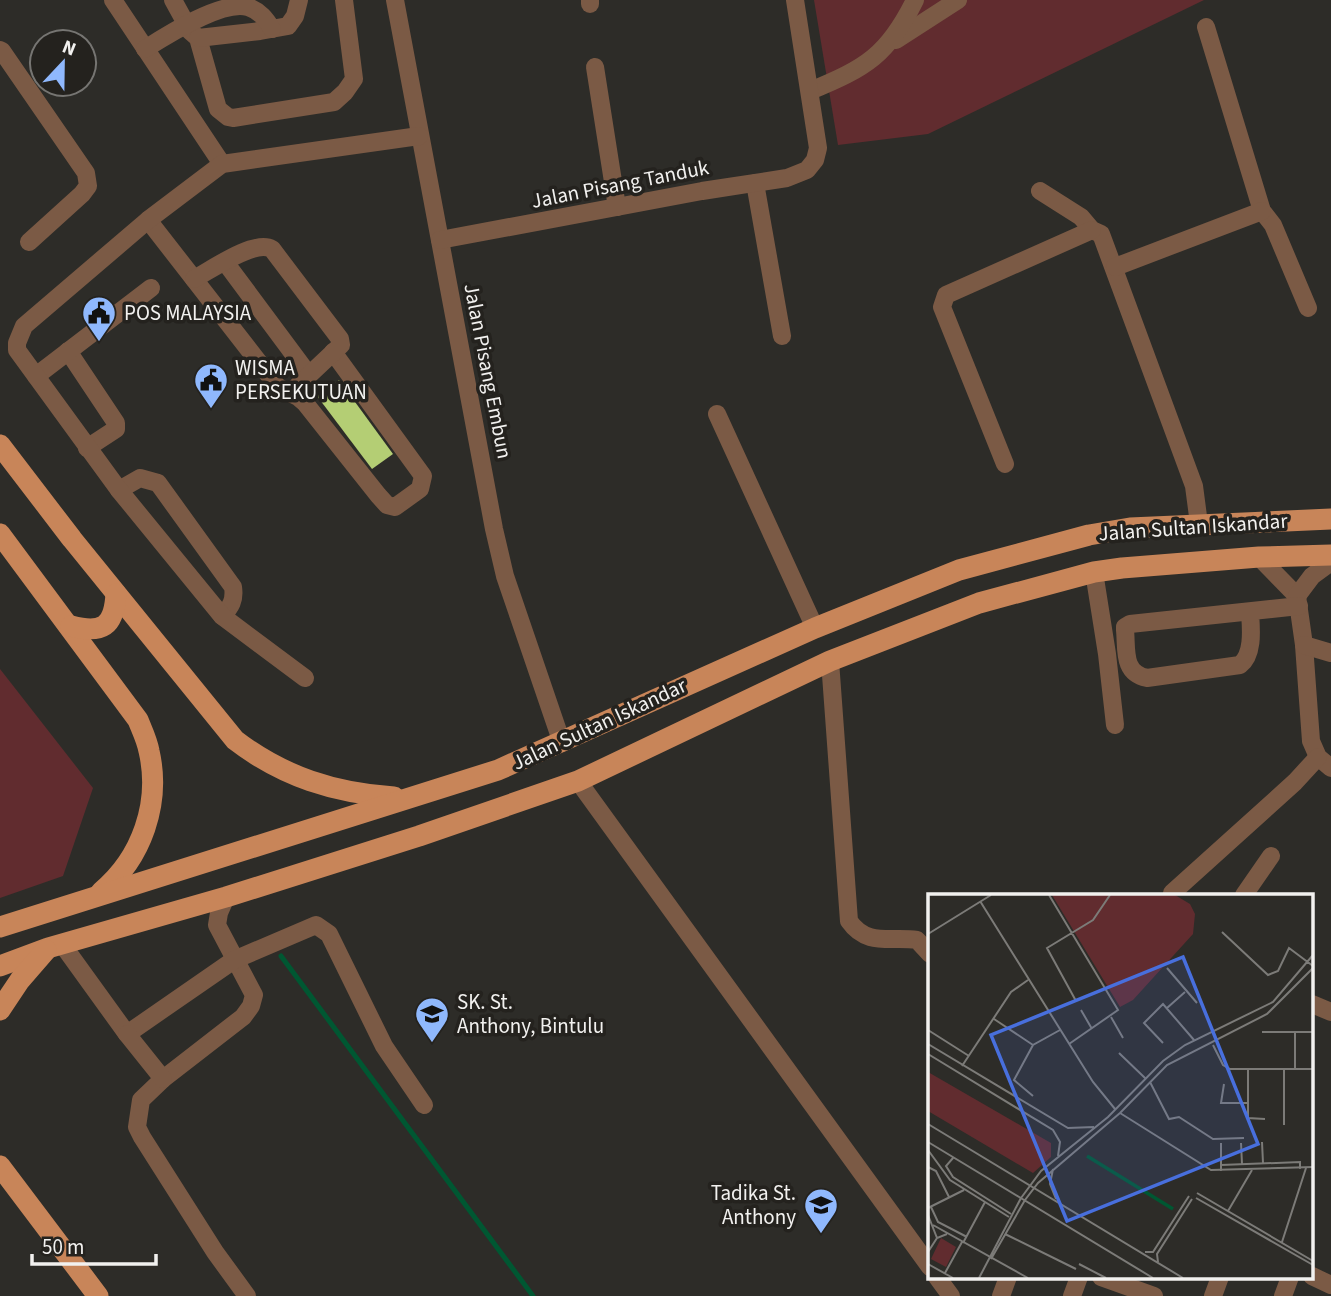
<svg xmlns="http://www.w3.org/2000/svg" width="1331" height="1296" font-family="'Source Sans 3',sans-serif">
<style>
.green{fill:#612c2f}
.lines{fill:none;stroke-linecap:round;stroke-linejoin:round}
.stream{stroke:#005732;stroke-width:5}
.building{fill:#b4ce74}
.minor{stroke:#7b5a45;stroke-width:18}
.major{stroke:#c88559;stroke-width:21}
.labels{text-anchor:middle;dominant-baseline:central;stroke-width:7;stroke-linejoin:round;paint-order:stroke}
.street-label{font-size:21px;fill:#f2f1ef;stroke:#24221e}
.poi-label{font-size:21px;fill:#f2f1ef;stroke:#24221e;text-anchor:start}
.inset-river{fill:none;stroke:#005732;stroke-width:3.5}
.inset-road{fill:none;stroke:#7c7b78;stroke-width:2}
.view{fill:#486fdd;fill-opacity:0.15;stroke:#486fdd;stroke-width:3.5}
.inset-edge{fill:none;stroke:#f2f1ef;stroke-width:3.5}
</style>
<rect width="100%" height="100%" fill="#2d2c28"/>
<!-- green -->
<g class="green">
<polygon points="814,0 1204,0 928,134 838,145"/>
<polygon points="0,669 93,788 63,876 0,898"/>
</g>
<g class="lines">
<!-- stream -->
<polyline class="stream" points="281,956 533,1296"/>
</g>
<!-- building -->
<polygon class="building" points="339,380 393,454 372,469 317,396"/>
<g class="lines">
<!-- minor -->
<g class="minor">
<polyline points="113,0 222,164"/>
<polyline points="173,0 190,31 198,38 218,109 228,117 233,118 334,102 345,92 354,79 344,0"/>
<polyline points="395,0 494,529 505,576 562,743"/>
<polyline points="590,0 590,4"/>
<polyline points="1206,27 1262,211 1273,225 1308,308"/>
<polyline points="198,38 260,31 288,26 295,16 299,0"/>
<polyline points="896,40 958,0"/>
<path d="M145,49C167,35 222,0 248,7C260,11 266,19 272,29"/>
<polyline points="0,50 2,51 86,173 88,186 82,194 29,242"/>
<polyline points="595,67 617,207"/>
<path d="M810,91C866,68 888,55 915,0"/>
<polyline points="755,183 782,336"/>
<polyline points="1040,191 1081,217 1092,230 1101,234 1194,486 1199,524"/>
<polyline points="148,220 278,387 298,397 305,403 378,495 387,505 395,507 420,489 423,476 333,352"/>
<polyline points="440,240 702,191 787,178 807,170 815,160 818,148 795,0"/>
<polyline points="225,262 309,375"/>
<polyline points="1115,267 1262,211"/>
<path d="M194,279C211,270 254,239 272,249L340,339L341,345L290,393"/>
<polyline points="68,351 116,423 116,429 87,448"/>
<polyline points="36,376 151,288"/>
<polyline points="717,414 815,628"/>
<polyline points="1005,464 942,307 946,295 1092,230"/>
<path d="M119,490L140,478L158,483L233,587C235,600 231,607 222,616"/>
<polyline points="1259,557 1297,596"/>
<polyline points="1094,572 1107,654 1115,725"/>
<polyline points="1297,596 1304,645 1311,741 1318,757 1331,768"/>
<polyline points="1297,596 1312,576 1331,562"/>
<path d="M1250,612C1251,628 1254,654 1240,665L1147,678C1122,673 1127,649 1125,630V627L1130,624L1299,606"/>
<polyline points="1304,645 1331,653"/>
<path d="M830,661L849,921C867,947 891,936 917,940L930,954"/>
<polyline points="305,678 222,616 119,490 17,350 17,343 24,326 148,220 222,164 419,136"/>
<polyline points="578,781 930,1267"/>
<polyline points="1172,893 1295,782 1318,757"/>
<polyline points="1244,895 1271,856"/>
<polyline points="226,897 219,913 217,925 254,995 251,1006 243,1017 163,1079 141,1100 137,1127 142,1137 215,1252 247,1296"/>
<polyline points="62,944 127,1034 234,960 316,925 329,934 384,1046 424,1105"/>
<polyline points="1312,1004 1331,1012"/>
<polyline points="127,1034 163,1079"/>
<polyline points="1312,1276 1331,1285"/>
<polyline points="937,1277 951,1296"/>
<polyline points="1101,1277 1154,1296"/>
<polyline points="1001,1296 1008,1277"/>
<polyline points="1072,1296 1079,1277"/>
<polyline points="1213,1296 1220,1277"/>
<polyline points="1283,1296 1290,1277"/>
</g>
<!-- major -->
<g class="major">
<path d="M0,445L72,539L235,740C283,777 335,793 394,797"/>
<path d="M0,534L138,720C142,730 147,740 149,751C161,803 142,858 101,892"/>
<path d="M71,626C102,634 114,627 116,594"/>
<polyline points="0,927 498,770 815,628 959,570 1089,535 1130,528 1331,519"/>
<polyline points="0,966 48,948 226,897 419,836 578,781 830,661 979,603 1094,572 1122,568 1259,557 1331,555"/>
<polyline points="0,1010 20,980 46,950"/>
<polyline points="0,1166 98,1296"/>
</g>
</g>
<!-- icons -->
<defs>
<g id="civic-pin" transform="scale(1.75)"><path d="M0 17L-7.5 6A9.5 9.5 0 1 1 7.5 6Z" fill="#8fb8fd" stroke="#24221e"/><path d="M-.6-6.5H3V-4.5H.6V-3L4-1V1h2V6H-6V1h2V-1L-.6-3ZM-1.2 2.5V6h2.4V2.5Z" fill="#111"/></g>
<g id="school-pin" transform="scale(1.75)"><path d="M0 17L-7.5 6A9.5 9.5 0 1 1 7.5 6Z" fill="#8fb8fd" stroke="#24221e"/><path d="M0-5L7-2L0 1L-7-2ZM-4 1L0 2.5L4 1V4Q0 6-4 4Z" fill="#111"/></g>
</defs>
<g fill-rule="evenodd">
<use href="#civic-pin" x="99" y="313"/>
<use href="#civic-pin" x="211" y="380"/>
<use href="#school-pin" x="432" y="1014"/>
<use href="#school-pin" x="821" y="1205"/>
</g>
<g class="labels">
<!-- street labels -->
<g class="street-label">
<text transform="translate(620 184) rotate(-11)">Jalan Pisang Tanduk</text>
<text transform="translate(488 371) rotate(79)">Jalan Pisang Embun</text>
<text transform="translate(1193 527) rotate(-4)">Jalan Sultan Iskandar</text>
<text transform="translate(599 724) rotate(-25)">Jalan Sultan Iskandar</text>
</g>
<!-- poi labels -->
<g class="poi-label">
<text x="124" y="313">POS MALAYSIA</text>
<text x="235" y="368">WISMA<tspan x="235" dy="24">PERSEKUTUAN</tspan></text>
<text x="457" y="1002">SK. St.<tspan x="457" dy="24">Anthony, Bintulu</tspan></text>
<text x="796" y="1193" text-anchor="end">Tadika St.<tspan x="796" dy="24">Anthony</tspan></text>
</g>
</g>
<!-- overview -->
<g transform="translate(928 894)">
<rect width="385" height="385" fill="#2d2c28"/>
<path d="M124,1H247L262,10L267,20L265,40L205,106L192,113ZM0,178L123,249V263L105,279L0,217ZM13,344L28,353L18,373L3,365Z" fill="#612c2f"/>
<path class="inset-river" d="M159,262L245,315"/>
<path class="inset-road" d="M121,1L190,116L141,150M52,7L165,188L187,215M294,38L340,81L350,77L361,54L385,72M0,40L63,1M239,74L269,109M148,107L119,54L165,26L182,1M239,114L257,98M153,116L164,135M183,123L195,144M66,125L105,151M0,136L41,162M334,138H385M235,149L216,129L235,110L266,146M0,150L140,234L166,233M285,151L295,171L302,175H385M191,159L217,184M0,160L125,236L132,248L130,262M34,172L83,98L100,86M367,174V138M320,175V224L337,225M356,175V231M222,188L241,225L251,223L285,245L316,244M296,190L293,209H320M105,202L86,186L105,151L132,136M192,219L283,276L385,273M0,230L255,384M0,248L225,384M334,248L335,269M293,249V277M313,249L314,270M0,256L22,286L81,323M25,264L18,272L25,283L83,320M293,271L372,268V275M0,273L8,277L21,303M125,275L122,290L128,305M269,299L385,367M93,304L113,277L180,223L235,167L257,151L345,108L385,61M268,304L385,371M97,306L110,289L192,219L239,171L339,120L385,74M3,313L10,328L39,343M0,314L36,296M300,317L324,276M0,321L9,344M5,331L100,384M77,340L148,375M354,348L378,274M35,349L57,308M0,358L9,344L19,340M217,358H225L261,302M63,365L97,306M230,368L229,360L264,305M0,370L25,384M151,370L178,384M17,379L34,348M51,384L93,304"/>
<path class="view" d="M255,63L330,250L139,327L63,141Z"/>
<rect width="385" height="385" class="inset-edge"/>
</g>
<!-- north arrow -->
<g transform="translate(63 63) rotate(22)"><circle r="33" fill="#24221e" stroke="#767572" stroke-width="2"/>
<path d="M0-5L12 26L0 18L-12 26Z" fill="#8fb8fd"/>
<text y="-10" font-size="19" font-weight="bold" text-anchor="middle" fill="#f2f1ef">N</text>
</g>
<!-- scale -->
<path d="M32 1254v10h124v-10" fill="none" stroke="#f2f1ef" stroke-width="3.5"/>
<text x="42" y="1254" font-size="21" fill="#f2f1ef" stroke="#24221e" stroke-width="5" paint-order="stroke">50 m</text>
</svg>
